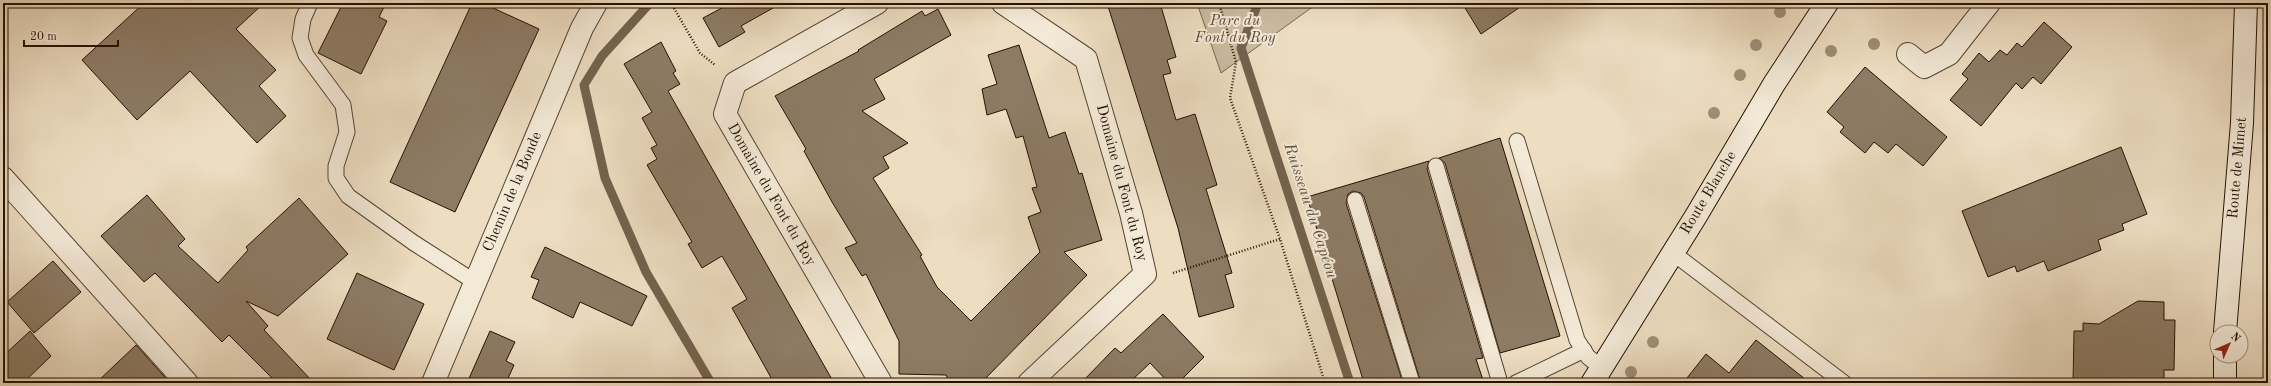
<svg xmlns="http://www.w3.org/2000/svg" width="2271" height="386" font-family="'Old Standard TT',serif">
<style>
.green{fill:#cbbaa0;stroke:#786650}
.lines{fill:none;stroke-linecap:round;stroke-linejoin:round}
.stream{stroke:#74624d;stroke-width:9}
.building{fill:#8d7b65;stroke:#251101}
.lane-casing{stroke:#574431;stroke-width:17}
.street-casing{stroke:#574431;stroke-width:24}
.secondary-casing{stroke:#251101;stroke-width:24}
.path{stroke:#251101;stroke-width:2.5;stroke-dasharray:1 2;stroke-linecap:butt}
.lane{stroke:#f3e9d7;stroke-width:15}
.street{stroke:#f3e9d7;stroke-width:22}
.secondary{stroke:#f3e9d7;stroke-width:22}
.tree{fill:#9f8d76}
.labels{text-anchor:middle;dominant-baseline:central;stroke-width:4;stroke-linejoin:round;paint-order:stroke}
.park-label{font-size:15px;font-style:italic;fill:#5f4c39;stroke:#f3e9d7}
.street-label{font-size:15px;fill:#251101;stroke:#f3e9d7}
.water-label{font-size:16px;font-style:italic;fill:#604e3a;stroke:#f3e9d7}
</style>
<rect width="100%" height="100%" fill="#edddc1"/>
<filter id="stains"><feTurbulence type="fractalNoise" baseFrequency=".005" numOctaves="4"/><feColorMatrix values="0 0 0 0 .2 0 0 0 0 .09 0 0 0 0 .02 0 0 0 .5 -.17"/></filter>
<radialGradient id="worn" r=".72"><stop offset=".6" stop-color="#630" stop-opacity="0"/><stop offset="1" stop-color="#630" stop-opacity=".3"/></radialGradient>
<!-- green -->
<polygon class="green" points="1197,3 1318,3 1221,73"/>
<g class="lines">
<!-- stream -->
<g class="stream">
<polyline points="650,3 602,56 584,85 605,178 646,272 711,383"/>
<polyline points="1258,3 1241,48 1350,383"/>
</g>
</g>
<!-- building -->
<g class="building">
<polygon points="144,3 264,3 236,29 276,70 259,86 286,116 257,143 190,71 137,120 82,60"/>
<polygon points="343,3 386,3 379,17 387,21 361,74 318,53"/>
<polygon points="472,3 482,3 539,29 455,212 390,182"/>
<polygon points="731,3 782,3 741,26 745,32 719,47 703,18"/>
<polygon points="1107,3 1160,3 1176,57 1167,60 1171,73 1163,75 1176,120 1195,114 1217,185 1206,189 1232,273 1225,275 1234,307 1199,317 1178,228"/>
<polygon points="1462,3 1526,3 1481,34"/>
<polygon points="938,9 951,35 874,79 885,99 862,111 908,143 883,157 889,168 873,178 922,255 920,256 937,287 971,321 1040,252 1028,217 1041,212 1032,188 1037,187 1023,136 1016,138 1006,109 987,115 982,89 997,84 988,55 1019,45 1049,138 1065,132 1079,174 1082,173 1102,240 1064,252 1087,275 981,383 950,383 946,375 899,374 899,341 866,274 862,276 845,248 857,243 832,202 804,151 806,149 775,96 859,51 858,50 922,11 925,16"/>
<polygon points="2044,22 2072,47 2041,84 2033,77 2022,89 2016,83 1981,126 1950,100 1968,79 1962,74 1979,53 1989,62 2000,50 2007,55 2017,43 2022,47"/>
<polygon points="661,42 676,71 673,73 680,84 668,91 834,383 774,383 732,308 747,299 722,256 702,268 688,244 692,242 647,165 657,159 651,148 657,145 642,118 652,112 624,64"/>
<polygon points="1865,67 1947,137 1923,166 1896,144 1888,153 1874,142 1865,153 1840,132 1844,127 1827,112"/>
<polygon points="1500,138 1560,336 1500,353 1445,163 1439,158"/>
<polygon points="2121,147 2147,214 2122,224 2124,230 2098,240 2101,250 2048,271 2044,261 2017,272 2015,266 1988,277 1962,211"/>
<polygon points="1429,161 1427,169 1483,358 1476,359 1484,383 1421,383 1364,197 1361,193 1353,191 1348,194 1346,203 1403,383 1364,383 1307,197"/>
<polygon points="147,195 185,239 178,246 218,283 248,250 246,247 299,198 348,254 278,316 246,301 268,326 264,330 314,383 277,383 229,335 222,342 155,273 144,282 101,236"/>
<polygon points="545,247 647,296 632,326 580,302 573,318 532,298 539,280 531,277"/>
<polygon points="53,261 81,292 34,333 7,302"/>
<polygon points="357,273 424,304 394,370 327,339"/>
<polygon points="2138,301 2164,302 2164,320 2175,320 2174,370 2164,370 2164,383 2073,383 2074,331 2083,331 2083,323 2099,324"/>
<polygon points="1163,314 1204,357 1178,383 1169,383 1150,363 1129,383 1081,383 1115,348 1121,353"/>
<polygon points="30,331 51,356 23,383 3,383 3,356"/>
<polygon points="490,331 515,342 506,361 514,365 506,383 467,383"/>
<polygon points="1756,340 1810,383 1683,383 1706,354 1729,373"/>
<polygon points="136,345 170,383 96,383"/>
</g>
<g class="lines">
<!-- lane casing -->
<g class="lane-casing">
<g id="lane">
<polyline points="310,3 303,19 300,38 306,55 343,105 347,132 336,166 336,178 348,196 414,243 475,282"/>
<polyline points="1517,141 1577,340 1588,357 1602,368"/>
<polyline points="1436,166 1500,383"/>
<polyline points="1355,200 1412,383"/>
<polyline points="1673,253 1844,383"/>
<polyline points="1516,383 1584,350"/>
</g>
</g>
<!-- street casing -->
<g class="street-casing">
<g id="street">
<polyline points="877,3 735,83 725,114 881,383"/>
<polyline points="1003,3 1086,59 1131,213 1145,274 1029,383"/>
<polyline points="1908,54 1924,67 1949,54 1989,3"/>
<polyline points="3,178 187,383"/>
<polyline points="433,383 582,28 596,3"/>
</g>
</g>
<!-- secondary casing -->
<g class="secondary-casing">
<g id="secondary">
<polyline points="2225,332 2242,123 2246,3"/>
<polyline points="2225,356 2225,383"/>
<polyline points="1592,383 1696,216 1774,84 1827,3"/>
</g>
</g>
<!-- path -->
<g class="path">
<polyline points="671,3 700,53 715,65"/>
<polyline points="1219,3 1236,62 1230,98 1280,239 1325,383"/>
<polyline points="1173,273 1280,239"/>
</g>
<!-- lane -->
<use href="#lane" class="lane"/>
<!-- street -->
<use href="#street" class="street"/>
<!-- secondary -->
<use href="#secondary" class="secondary"/>
</g>
<!-- trees -->
<g class="tree">
<circle cx="1780" cy="12" r="6"/>
<circle cx="1874" cy="44" r="6"/>
<circle cx="1756" cy="45" r="6"/>
<circle cx="1831" cy="51" r="6"/>
<circle cx="1740" cy="75" r="6"/>
<circle cx="1714" cy="113" r="6"/>
<circle cx="1653" cy="342" r="6"/>
<circle cx="1631" cy="372" r="6"/>
</g>
<g class="labels">
<!-- park labels -->
<g class="park-label">
<text x="1235" y="21">Parc du<tspan x="1235" dy="17">Font du Roy</tspan></text>
</g>
<!-- street labels -->
<g class="street-label">
<text transform="translate(2238 168) rotate(-85)">Route de Mimet</text>
<text transform="translate(1121 183) rotate(75)">Domaine du Font du Roy</text>
<text transform="translate(513 192) rotate(-67)">Chemin de la Bonde</text>
<text transform="translate(1709 193) rotate(-59)">Route Blanche</text>
<text transform="translate(771 195) rotate(60)">Domaine du Font du Roy</text>
</g>
<!-- water labels -->
<g class="water-label">
<text transform="translate(1310 211) rotate(72)">Ruisseau du Capéou</text>
</g>
</g>
<!-- margin -->
<rect width="2271" height="386" fill="none" stroke="#edddc1" stroke-width="16"/>
<rect x="4" y="4" width="2263" height="378" fill="none" stroke="#251101" stroke-width="2"/>
<rect x="8" y="8" width="2255" height="370" fill="none" stroke="#251101"/>
<!-- north arrow -->
<g transform="translate(2229 344) rotate(45)"><circle r="19" fill="#f3e9d7" stroke="#a19381"/>
<path d="M0-3L7 15L0 10L-7 15Z" fill="#8f2418"/>
<text y="-6" font-size="11" font-weight="bold" text-anchor="middle" fill="#251101">N</text>
</g>
<!-- scale -->
<path d="M24 40v6h94v-6" fill="none" stroke="#251101" stroke-width="2"/>
<text x="30" y="40" font-size="12" fill="#251101" stroke="#f3e9d7" stroke-width="3" paint-order="stroke">20 m</text>
<rect width="100%" height="100%" filter="url(#stains)"/>
<rect width="100%" height="100%" fill="url(#worn)"/>
</svg>
